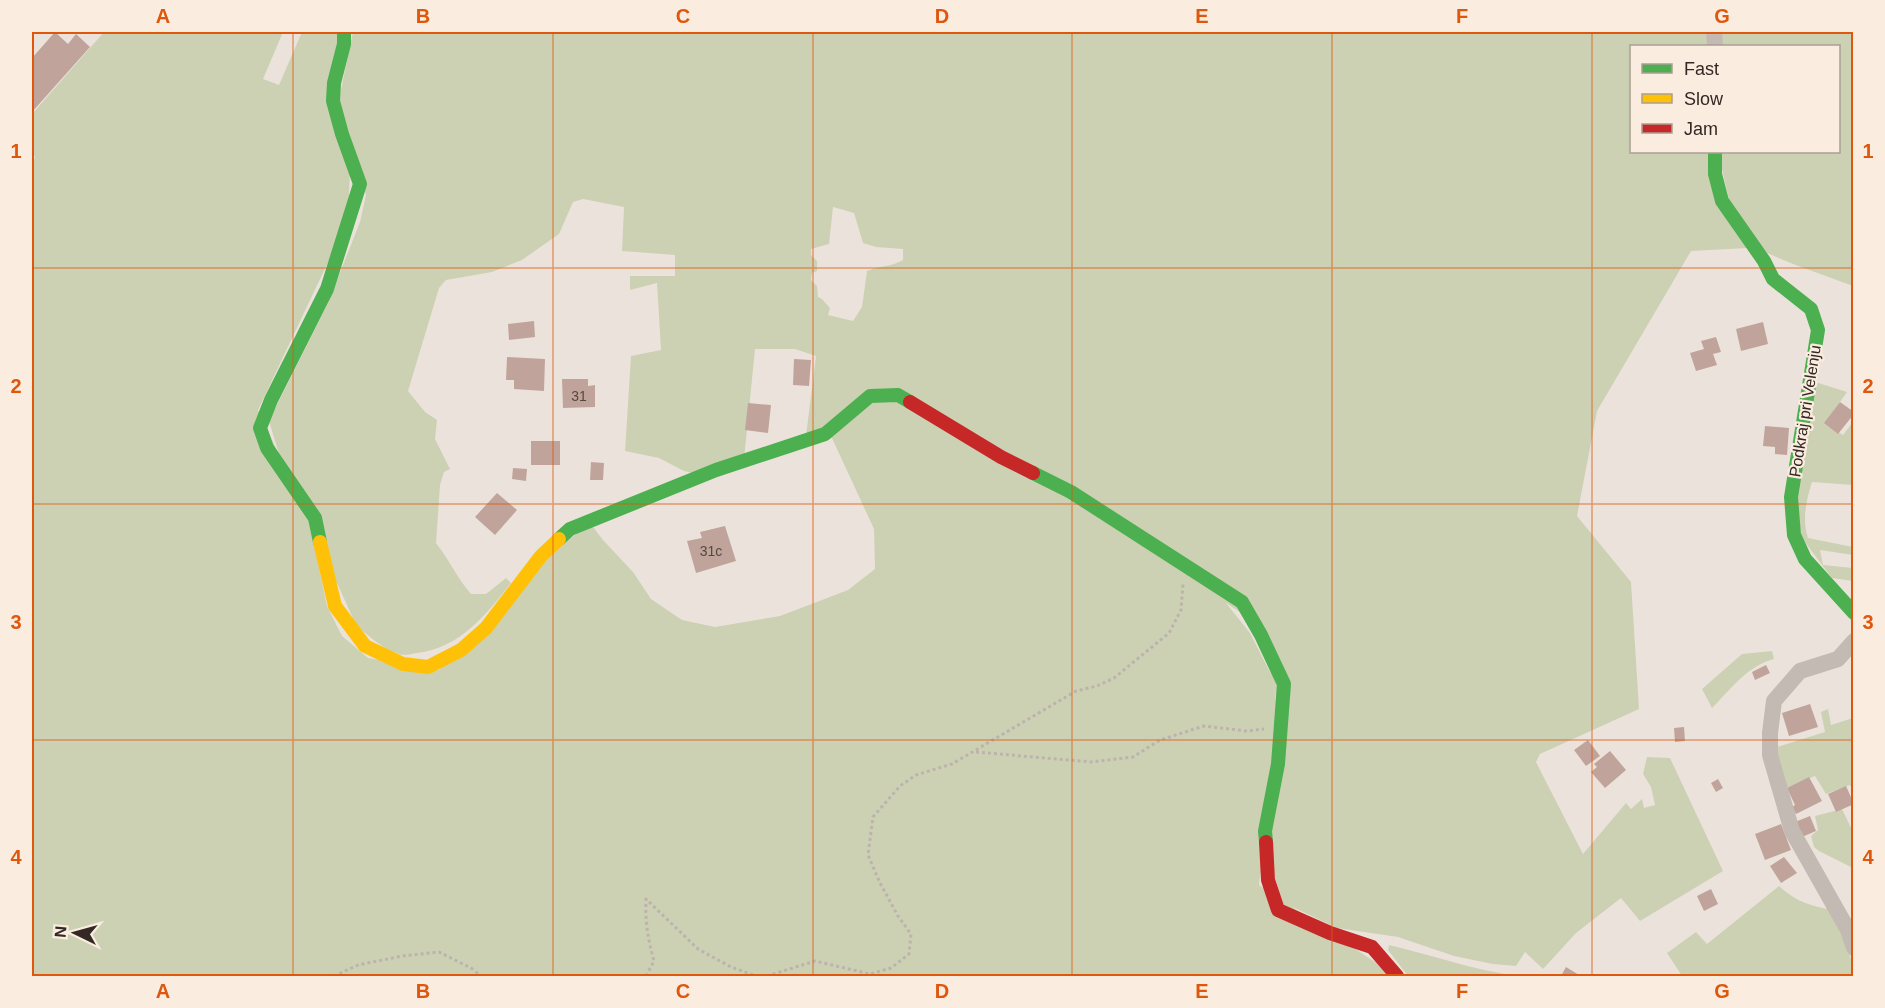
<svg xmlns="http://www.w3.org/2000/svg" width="1885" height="1008" font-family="Helvetica,sans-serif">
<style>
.green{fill:#cdd1b3;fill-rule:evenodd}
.building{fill:#c0a49b}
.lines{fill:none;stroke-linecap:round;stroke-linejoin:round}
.path{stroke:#bcb3ad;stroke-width:3;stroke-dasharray:3 3;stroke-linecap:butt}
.street{stroke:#c3bab4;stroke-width:16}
.fast{stroke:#4caf50;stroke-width:14}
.slow{stroke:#ffc107;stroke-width:14}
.jam{stroke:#c62828;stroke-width:14}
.grid{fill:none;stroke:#df570d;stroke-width:1.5;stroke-opacity:0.55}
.labels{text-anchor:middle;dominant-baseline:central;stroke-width:4.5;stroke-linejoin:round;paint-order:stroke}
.number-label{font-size:14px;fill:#564741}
.street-label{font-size:16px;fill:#332823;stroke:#faede0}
.neatline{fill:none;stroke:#df570d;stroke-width:2}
.grid-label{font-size:20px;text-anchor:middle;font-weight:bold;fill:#df570d}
</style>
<rect width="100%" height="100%" fill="#ebe3db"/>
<!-- green -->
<g class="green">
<polygon points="104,32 283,32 263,79 279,85 302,32 339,32 336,56 350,170 348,220 258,410 308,516 327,606 342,636 368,658 439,670 556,550 590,523 603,540 633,572 651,599 682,620 715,627 780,616 848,590 875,569 874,529 831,436 876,400 892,399 1055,488 1222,598 1250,633 1272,676 1278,714 1259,885 1378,964 1389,976 32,976 32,165 35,157 32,151 32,114"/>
<path d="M353,32H1711L1713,46H1632V152H1708L1748,248L1691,251L1597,411L1577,516L1631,582L1639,709L1540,754L1536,762L1583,854L1626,803L1631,809L1642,799L1644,808L1655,805L1651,787L1643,774L1647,757L1670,758L1723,871L1640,921L1621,898L1576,933L1543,969L1525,952L1516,966L1493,964L1454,956L1398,937L1337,928L1282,902L1268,852L1286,747L1261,626L902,389L806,436L816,356L795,349H755L744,459L693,473L684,471L659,458L625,451L631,356L661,350L657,283L630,290V276H675V255L622,251L624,207L583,199L573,202L559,234L522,260L492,272L446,280L439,288L408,391L425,412L437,420L435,439L450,469L444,472L440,485L436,543C449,559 457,578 471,594H486L506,578L511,583C486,615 460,648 417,653C411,654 404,656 399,654C381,648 370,637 356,625L280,457L269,421L328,303L360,222L366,195L338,104ZM833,207L854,213L863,243L876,247L903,249V260C888,268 881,265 867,271L862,307L853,321L828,315L830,308L822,299L818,297L817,286L811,280L812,273L817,271V261L811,255V249L829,244Z"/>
<polygon points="1720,32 1853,32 1853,286 1793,264 1767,253 1732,212 1718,152 1838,152 1838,46 1721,46"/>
<path d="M1812,381L1847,392L1825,423L1843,435L1853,422V485L1812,482C1806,501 1802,519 1808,538L1853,547V555L1820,550L1823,565L1853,568V581L1832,578L1801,537L1797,497Z"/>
<path d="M1772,651L1774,659C1747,666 1731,689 1712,708L1702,689L1742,654Z"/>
<polygon points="1828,709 1831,725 1853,718 1853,791 1850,785 1826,794 1815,776 1784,789 1774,748 1825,732 1821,712"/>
<polygon points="1842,809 1853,832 1853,868 1819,851 1814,847 1811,836 1818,830 1815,816"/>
<path d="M1779,886C1795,901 1812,907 1834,910L1853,965V976H1682L1667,953L1696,932L1707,944Z"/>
<path d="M1389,945C1432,955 1473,970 1517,976H1408L1388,950Z"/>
</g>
<!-- building -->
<g class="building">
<polygon points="55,32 68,44 76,34 90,47 32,112 32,58"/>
<polygon points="534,321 535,337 509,340 508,324"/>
<polygon points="1763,322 1768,344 1741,351 1736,329"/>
<polygon points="1716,337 1721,352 1713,354 1717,365 1696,371 1690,353 1704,349 1701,341"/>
<polygon points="507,357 545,359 544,391 514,389 514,380 506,380"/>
<polygon points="794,359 811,360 809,386 793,385"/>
<polygon points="562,379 588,379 588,386 595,385 595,407 563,408"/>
<polygon points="1840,402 1854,412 1854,414 1838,434 1824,423"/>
<polygon points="748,403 771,405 768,433 745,430"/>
<polygon points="1765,426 1789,428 1787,455 1775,454 1775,447 1763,446"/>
<rect x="531" y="441" width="29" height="24"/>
<polygon points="591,462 604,463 603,480 590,480"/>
<polygon points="513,468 527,469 526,481 512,479"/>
<polygon points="497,493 517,510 495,535 475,517"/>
<polygon points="725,526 736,561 696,573 687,541 702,538 700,532"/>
<polygon points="1766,665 1770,673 1755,680 1752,672"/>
<polygon points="1810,704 1818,727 1789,736 1782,713"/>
<polygon points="1684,727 1685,741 1675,742 1674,728"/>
<polygon points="1588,740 1600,756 1586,766 1574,750"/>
<polygon points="1610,751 1626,770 1605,788 1591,772 1597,767 1594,764"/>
<polygon points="1809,777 1822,801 1796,814 1792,807 1795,805 1787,788"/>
<polygon points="1718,779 1723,788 1716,792 1711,783"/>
<polygon points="1846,786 1854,804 1836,812 1828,794"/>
<polygon points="1810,816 1816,831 1802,837 1795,822"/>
<polygon points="1781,824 1791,850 1765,860 1755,834"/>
<polygon points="1784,857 1797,873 1781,883 1770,866"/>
<polygon points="1711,889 1718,904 1704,911 1697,896"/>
<polygon points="1566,967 1579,975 1578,976 1561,976"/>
</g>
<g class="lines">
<!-- path -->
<g class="path">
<polyline points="976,752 1091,762 1133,757 1160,740 1204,726 1247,731 1264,729"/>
<polyline points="334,976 358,965 402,956 439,952 471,968 481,976"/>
<path d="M646,976L654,961C648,940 645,921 646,899L698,949L731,967L756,976"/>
<polyline points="767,976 815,961 870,974 891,968 909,954 911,934 898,916 880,883 868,855 873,817 900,786 916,775 952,764 1076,691 1097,686 1114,678 1169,633 1181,610 1183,584"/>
</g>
<!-- street -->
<g class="street">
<polyline points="1714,32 1715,46"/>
<polyline points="1854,641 1838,659 1800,671 1774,701 1770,733 1770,755 1792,831 1848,930 1854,948"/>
</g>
<!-- fast -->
<g class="fast">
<polyline points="1715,152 1715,174 1722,201 1764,261 1773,279 1811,309 1818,330 1791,497 1794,535 1805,559 1854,613"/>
<polyline points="1033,473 1071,492 1242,602 1261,635 1284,684 1278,764 1265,831 1266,842"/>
<polyline points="559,539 570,529 716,470 825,434 870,396 898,395 910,402"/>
<polyline points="320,542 315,518 267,448 260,428 271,400 327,289 360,184 342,134 333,101 334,83 344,44 344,32"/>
</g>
<!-- slow -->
<polyline class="slow" points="320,542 335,606 365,646 403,664 428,667 461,650 486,628 541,556 559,539"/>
<!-- jam -->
<g class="jam">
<polyline points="910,402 1001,457 1033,473"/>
<polyline points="1266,842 1268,880 1278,910 1330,933 1372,947 1397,976"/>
</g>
</g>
<!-- grid -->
<path class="grid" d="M293,32V976M553,32V976M813,32V976M1072,32V976M1332,32V976M1592,32V976M32,268H1854M32,504H1854M32,740H1854"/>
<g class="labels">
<!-- number labels -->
<g class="number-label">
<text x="579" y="396">31</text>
<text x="711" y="551">31c</text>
</g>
<!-- street labels -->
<g class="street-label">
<text transform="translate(1805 411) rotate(-81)">Podkraj pri Velenju</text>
</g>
</g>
<!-- border -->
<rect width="1885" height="1008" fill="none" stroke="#faede0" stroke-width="66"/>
<!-- legend -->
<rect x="1630" y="45" width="210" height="108" fill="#faede0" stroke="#aa9e94" stroke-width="1.5"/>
<rect x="1642" y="64" width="30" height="9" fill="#4caf50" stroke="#aa9e94" stroke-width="1.5"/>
<text x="1684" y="75" font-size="18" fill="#332823">Fast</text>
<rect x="1642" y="94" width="30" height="9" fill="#ffc107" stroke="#aa9e94" stroke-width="1.5"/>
<text x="1684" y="105" font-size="18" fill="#332823">Slow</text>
<rect x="1642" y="124" width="30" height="9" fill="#c62828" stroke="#aa9e94" stroke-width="1.5"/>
<text x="1684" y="135" font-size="18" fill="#332823">Jam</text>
<!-- north arrow -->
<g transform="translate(75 933) rotate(275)" stroke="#faede0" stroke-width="4.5" paint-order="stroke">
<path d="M0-4.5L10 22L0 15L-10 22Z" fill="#332823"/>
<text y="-9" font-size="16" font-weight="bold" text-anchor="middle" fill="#332823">N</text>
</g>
<rect x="33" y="33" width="1819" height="942" class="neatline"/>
<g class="grid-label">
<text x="163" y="23">A</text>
<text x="423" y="23">B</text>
<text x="683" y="23">C</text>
<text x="942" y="23">D</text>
<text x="1202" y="23">E</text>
<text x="1462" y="23">F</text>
<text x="1722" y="23">G</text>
<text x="16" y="158">1</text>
<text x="1868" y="158">1</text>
<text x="16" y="393">2</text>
<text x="1868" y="393">2</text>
<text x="16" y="629">3</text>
<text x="1868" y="629">3</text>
<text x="16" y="864">4</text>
<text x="1868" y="864">4</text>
<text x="163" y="998">A</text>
<text x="423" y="998">B</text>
<text x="683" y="998">C</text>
<text x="942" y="998">D</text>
<text x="1202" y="998">E</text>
<text x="1462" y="998">F</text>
<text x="1722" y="998">G</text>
</g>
</svg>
